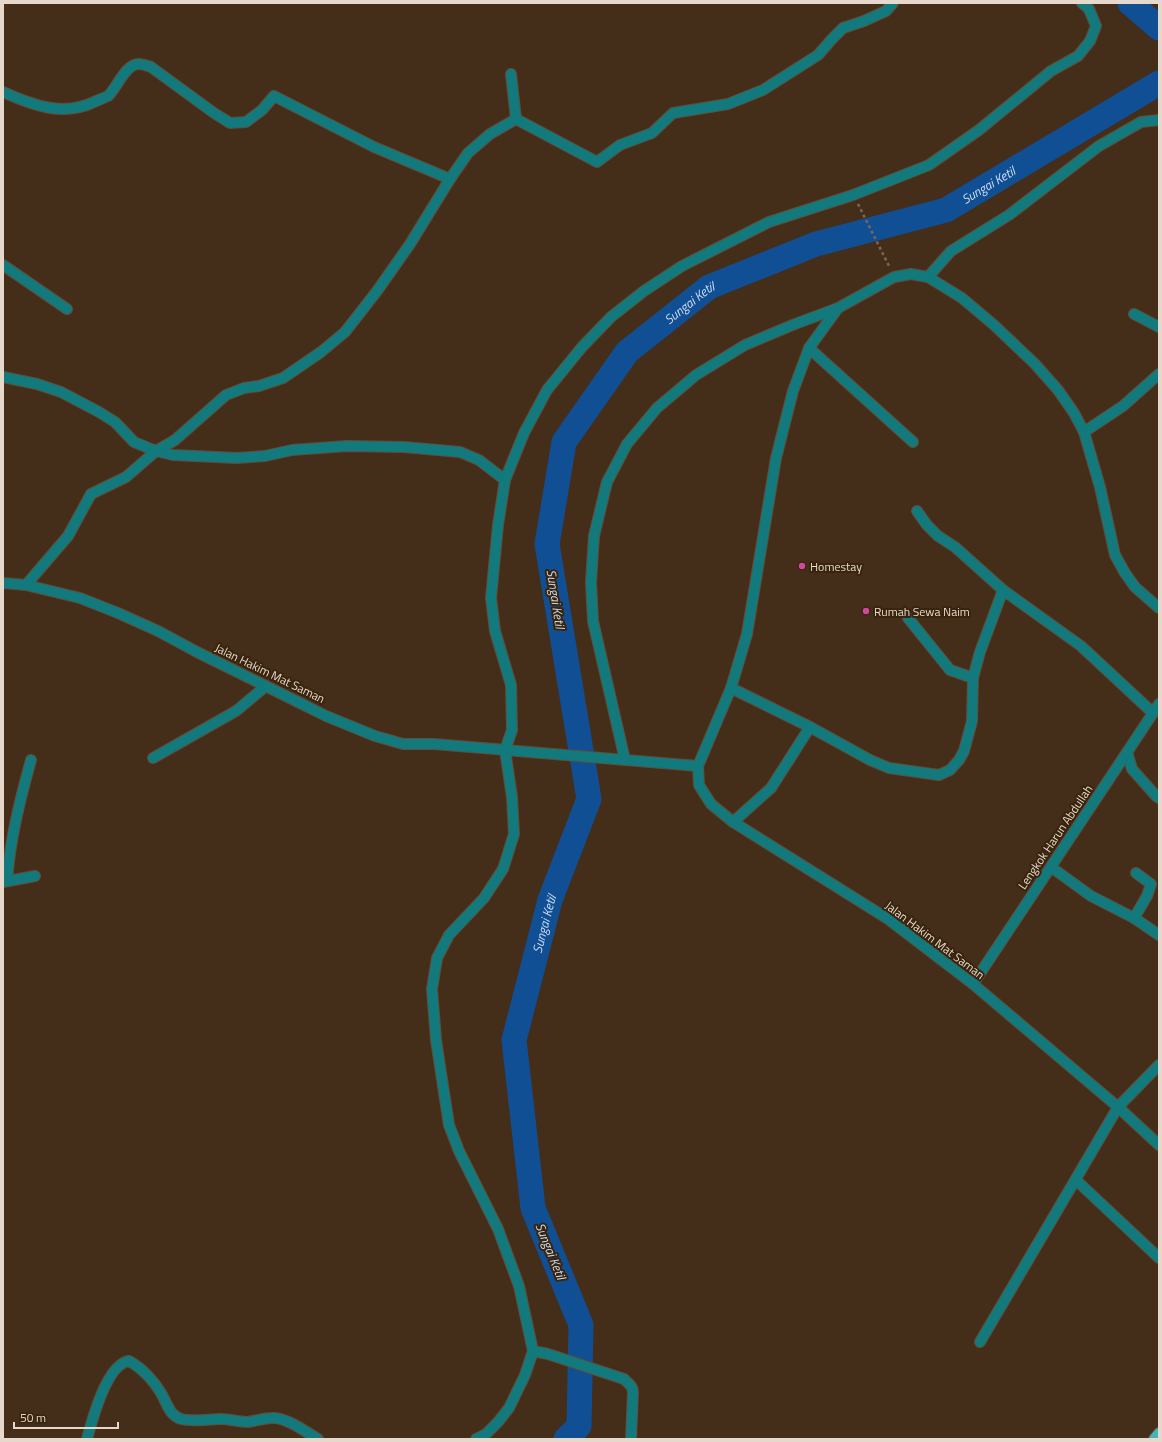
<svg xmlns="http://www.w3.org/2000/svg" width="1162" height="1442" font-family="'Titillium Web',sans-serif">
<style>
.lines{fill:none;stroke-linecap:round;stroke-linejoin:round}
.river{stroke:#114f95;stroke-width:25}
.minor-casing{stroke:#614d39;stroke-width:12}
.major-casing{stroke:#614d39;stroke-width:12}
.path{stroke:#7b6755;stroke-width:2.5;stroke-dasharray:3 3;stroke-linecap:butt}
.minor{stroke:#12797c;stroke-width:10}
.major{stroke:#48b3b6;stroke-width:10}
.hotel-dot{fill:#d1479c;stroke:#39240e;stroke-width:1.5}
.labels{text-anchor:middle;dominant-baseline:central;stroke-width:4;stroke-linejoin:round;paint-order:stroke}
.poi-label{font-size:12px;fill:#e6d8cb;stroke:#39240e;text-anchor:start}
.street-label{font-size:12px;fill:#e6d8cb;stroke:#39240e}
.water-label{font-size:13px;font-style:italic;fill:#cddcf0;stroke:#39240e}
</style>
<rect width="100%" height="100%" fill="#442e19"/>
<g class="lines">
<!-- river -->
<g class="river">
<polyline points="1130,3 1159,28"/>
<path id="s1" d="M566,1439L579,1426L581,1325L533,1208L514,1040L550,900L589,799L547,544L564,442L627,352L709,287L816,244L946,210L1159,83"/>
</g>
<!-- minor casing -->
<g class="minor-casing">
<g id="minor">
<path d="M3,92C32,105 63,117 94,102C98,100 104,98 108,96C117,88 125,64 139,64C143,64 148,66 151,67L214,113L230,123L246,122L262,110L274,96L374,147L450,179"/>
<polyline points="516,119 597,162 620,145 652,133 673,113 728,104 763,90 818,55 832,39 843,28 864,21 886,11 893,3"/>
<polyline points="3,265 67,309"/>
<polyline points="928,277 951,251 1009,215 1099,146 1141,122 1159,120"/>
<polyline points="1134,314 1159,327"/>
<polyline points="809,348 913,442"/>
<polyline points="3,377 37,384 61,392 99,412 115,422 134,442 156,451 173,455 237,458 265,456 292,450 347,446 404,447 460,452 479,460 505,480"/>
<polyline points="1084,432 1123,406 1159,374"/>
<polyline points="917,511 927,525 938,536 955,547 1003,590 1081,646 1153,713"/>
<polyline points="3,583 26,585 80,598 118,613 158,631 197,652 300,703 326,716 375,736 403,744 434,744 698,766"/>
<polyline points="26,585 68,536 91,494 126,477 156,451 175,440 226,395 244,388 259,386 283,378 321,352 345,332 377,291 410,244 450,179 468,153 490,134 516,119 511,74"/>
<polyline points="1159,608 1135,587 1125,573 1115,555 1100,487 1084,432 1074,413 1058,390 1035,364 994,325 962,298 928,277 911,274 894,277 838,308 809,348 793,391 776,458 747,634 731,688 698,766 699,785 711,804 733,822 888,919 973,984 1118,1107 1159,1145"/>
<polyline points="908,618 950,670 973,678"/>
<polyline points="731,688 810,727 870,760 889,768 939,775 950,770 959,760 964,751 972,721 973,678 980,652 1003,590"/>
<polyline points="1127,752 1132,769 1156,796 1159,798"/>
<polyline points="153,758 236,711 266,686"/>
<polyline points="625,760 593,621 591,582 594,536 607,482 627,444 657,408 696,375 745,345 795,324 838,308"/>
<polyline points="733,822 771,788 810,727"/>
<polyline points="1051,867 1091,896 1134,918 1159,935"/>
<path d="M7,881C10,839 20,800 31,760"/>
<polyline points="3,882 35,876"/>
<polyline points="1134,918 1147,896 1151,884 1136,873"/>
<polyline points="973,984 1159,704"/>
<polyline points="1076,1180 1159,1258"/>
<polyline points="980,1342 1118,1107 1159,1065"/>
<path d="M533,1351L548,1354L624,1379C628,1383 633,1386 633,1392L631,1439"/>
<path d="M87,1439C92,1420 107,1364 129,1361C142,1368 154,1381 161,1393C167,1403 169,1415 181,1419C193,1422 208,1419 221,1419C230,1419 238,1422 248,1422C256,1421 264,1418 272,1418C286,1417 306,1432 318,1439"/>
<polyline points="476,1439 486,1434 498,1422 509,1408 525,1375 533,1351 519,1286 498,1229 459,1151 449,1125 436,1040 432,989 437,958 449,935 484,898 503,869 514,834 512,797 505,750 512,730 511,685 495,631 491,598 498,525 505,480 524,433 547,390 582,347 611,317 644,291 682,266 769,222 853,195 929,165 979,130 1051,71 1078,56 1090,41 1096,26 1089,9 1082,3"/>
</g>
</g>
<!-- major casing -->
<g class="major-casing">
<polyline id="major" points="1154,1439 1159,1433"/>
</g>
<!-- path -->
<polyline class="path" points="858,204 890,268"/>
<!-- minor -->
<use href="#minor" class="minor"/>
<!-- major -->
<use href="#major" class="major"/>
</g>
<!-- markers -->
<g class="hotel-dot">
<circle cx="802" cy="566" r="4"/>
<circle cx="866" cy="611" r="4"/>
</g>
<g class="labels">
<!-- poi labels -->
<g class="poi-label">
<text x="810" y="566">Homestay</text>
<text x="874" y="611">Rumah Sewa Naim</text>
</g>
<!-- street labels -->
<g class="street-label">
<text transform="translate(270 673) rotate(26)">Jalan Hakim Mat Saman</text>
<text transform="translate(1055 837) rotate(-56)">Lengkok Harun Abdullah</text>
<text transform="translate(935 940) rotate(37)">Jalan Hakim Mat Saman</text>
</g>
<!-- water labels -->
<g class="water-label">
<text stroke="none"><textPath href="#s1" startOffset="1543">Sungai Ketil</textPath></text>
<text stroke="none"><textPath href="#s1" startOffset="1219">Sungai Ketil</textPath></text>
<text transform="translate(556 599) rotate(81)">Sungai Ketil</text>
<text stroke="none"><textPath href="#s1" startOffset="535">Sungai Ketil</textPath></text>
<text transform="translate(551 1251) rotate(68)">Sungai Ketil</text>
</g>
</g>
<!-- border -->
<rect width="1162" height="1442" fill="none" stroke="#e6d8cb" stroke-width="8"/>
<!-- scale -->
<path d="M14 1422v6h104v-6" fill="none" stroke="#e6d8cb" stroke-width="2"/>
<text x="20" y="1422" font-size="12" fill="#e6d8cb" stroke="#39240e" stroke-width="3" paint-order="stroke">50 m</text>
</svg>
